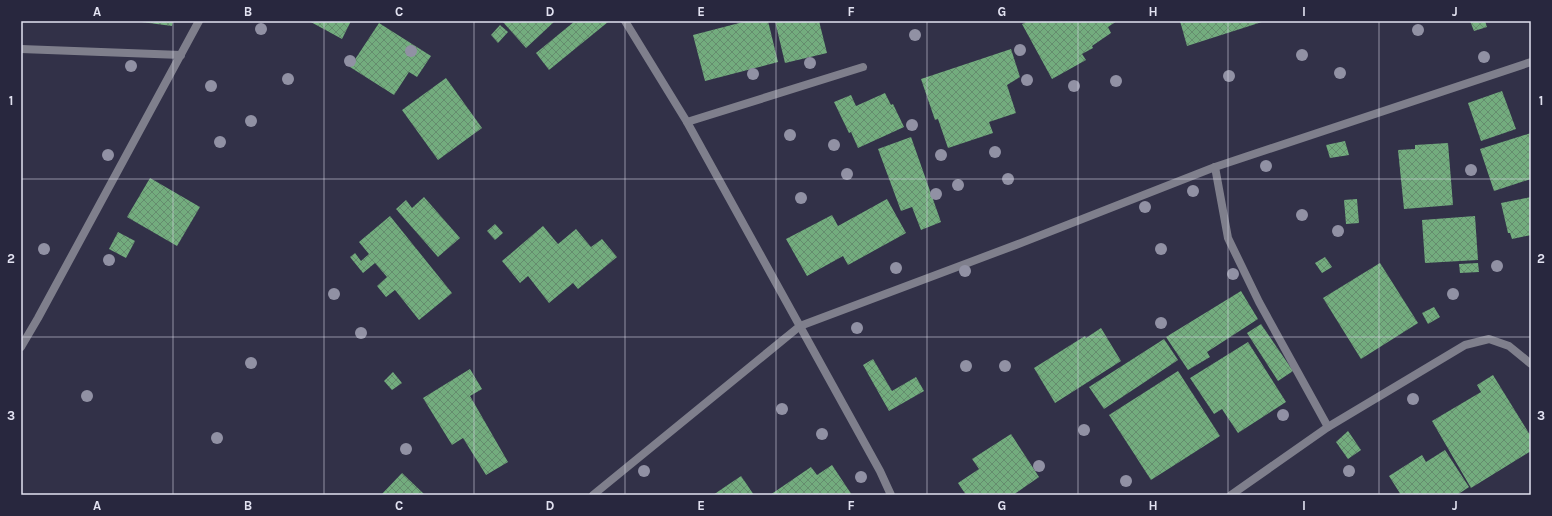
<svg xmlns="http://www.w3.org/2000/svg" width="1552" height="516" font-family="Karla,sans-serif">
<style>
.building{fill:url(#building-cross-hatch)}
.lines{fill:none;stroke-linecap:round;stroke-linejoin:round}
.street{stroke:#7f7f8c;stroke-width:8}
.tree{fill:#9191a4}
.grid{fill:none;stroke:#e2e2f1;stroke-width:1;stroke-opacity:0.55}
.neatline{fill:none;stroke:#e2e2f1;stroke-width:1.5}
.grid-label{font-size:13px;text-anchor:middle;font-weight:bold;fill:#e2e2f1}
</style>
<defs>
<pattern id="building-cross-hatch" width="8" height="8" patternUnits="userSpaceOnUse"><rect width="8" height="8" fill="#73ac7e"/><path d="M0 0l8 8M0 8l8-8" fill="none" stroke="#658d6e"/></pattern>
</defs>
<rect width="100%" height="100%" fill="#323148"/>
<!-- building -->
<g class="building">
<polygon points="134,21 173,21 172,26"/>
<polygon points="309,21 351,21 342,39"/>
<polygon points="502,21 555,21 526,48"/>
<polygon points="575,21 607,21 608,22 549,70 536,53"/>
<polygon points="747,21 768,21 778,62 705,81 693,35"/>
<polygon points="775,21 819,21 827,53 785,63"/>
<polygon points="1028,21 1117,21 1108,27 1111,33 1092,46 1093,48 1082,54 1086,60 1052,79 1022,24"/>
<polygon points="1180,21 1265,21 1187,46"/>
<polygon points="1470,21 1485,21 1487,27 1474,31"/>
<polygon points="379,23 431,56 417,77 409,72 394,95 350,67"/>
<polygon points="500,25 508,32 498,43 491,35"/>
<polygon points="1011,49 1020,77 1007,85 1016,113 989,122 993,133 948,148 938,119 935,120 921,79"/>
<polygon points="446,78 482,128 438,160 402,110"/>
<polygon points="1502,91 1516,129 1481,141 1468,103"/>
<polygon points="885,93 891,105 893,104 904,127 858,148 851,132 849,133 834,102 851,95 856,106"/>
<polygon points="1531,133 1531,179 1494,191 1480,149"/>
<polygon points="911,137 941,222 921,230 912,207 901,211 878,149"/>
<polygon points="1345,141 1349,155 1330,158 1326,145"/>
<polygon points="1448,143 1453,205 1404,209 1398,150 1415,149 1415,145"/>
<polygon points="150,178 200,207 177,246 127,217"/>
<polygon points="424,197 460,238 438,257 396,209 406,200 412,208"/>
<polygon points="1531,197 1531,235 1512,239 1510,233 1508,233 1501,203"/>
<polygon points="887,199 906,233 848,265 843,256 807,276 786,239 832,215 838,226"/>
<polygon points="1357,199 1359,223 1346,224 1344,200"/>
<polygon points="390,216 452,293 419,320 395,290 386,297 377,286 387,277 375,263 363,273 350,257 355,253 361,261 369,254 359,242"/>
<polygon points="1475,216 1478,260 1425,263 1422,220"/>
<polygon points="495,224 503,233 495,240 487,231"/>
<polygon points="543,226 558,244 576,229 591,247 602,239 617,257 578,289 573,283 549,303 528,276 520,283 502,261"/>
<polygon points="118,232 135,241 126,258 109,249"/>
<polygon points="1325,257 1332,267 1322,273 1315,263"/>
<polygon points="1380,263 1418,323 1361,359 1323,298"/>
<polygon points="1478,263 1479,272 1460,273 1459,264"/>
<polygon points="1241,291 1258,319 1207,352 1210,357 1188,370 1166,337"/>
<polygon points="1434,307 1440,317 1428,324 1422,313"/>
<polygon points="1261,324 1293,371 1278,381 1247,333"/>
<polygon points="1101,328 1121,361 1055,403 1034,368 1085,336 1086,338"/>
<polygon points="1164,339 1178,360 1104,409 1089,387"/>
<polygon points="1248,342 1286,402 1238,433 1222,409 1214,414 1190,378"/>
<polygon points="873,359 892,391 916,377 924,391 889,411 863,365"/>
<polygon points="470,369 482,389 470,396 508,462 486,475 463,438 452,445 423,398"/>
<polygon points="1178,371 1220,436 1151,480 1109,415"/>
<polygon points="393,372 402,383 392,390 384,381"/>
<polygon points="1493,375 1530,435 1531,435 1531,451 1471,488 1432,421 1481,392 1477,385"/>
<polygon points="1348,431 1361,450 1348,459 1336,442"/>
<polygon points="1011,434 1039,477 1013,495 966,495 958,483 979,469 972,459"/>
<polygon points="1445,450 1469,487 1457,495 1401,495 1389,476 1422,455 1426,462"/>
<polygon points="832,465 852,495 770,495 811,467 817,475"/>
<polygon points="402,473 425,495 381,495"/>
<polygon points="741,476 754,495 713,495"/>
</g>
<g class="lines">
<!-- street -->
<g class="street">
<polyline points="625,21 687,122 880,471 891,495"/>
<polyline points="21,49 181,55"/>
<polyline points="687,122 863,67"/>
<polyline points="1215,167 1228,238 1259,302 1328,427"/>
<polyline points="21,347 38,318 199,21"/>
<polyline points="593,495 800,326 1021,243 1215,167 1531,62"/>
<polyline points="1231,495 1328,427 1465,345 1489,339 1509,346 1531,364"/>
</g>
</g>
<!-- trees -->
<g class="tree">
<circle cx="261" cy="29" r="6"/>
<circle cx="1418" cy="30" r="6"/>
<circle cx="915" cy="35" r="6"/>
<circle cx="1020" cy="50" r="6"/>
<circle cx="411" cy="51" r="6"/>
<circle cx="1302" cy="55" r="6"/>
<circle cx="1484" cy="57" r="6"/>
<circle cx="350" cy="61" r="6"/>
<circle cx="810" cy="63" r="6"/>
<circle cx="131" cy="66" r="6"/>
<circle cx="1340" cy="73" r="6"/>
<circle cx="753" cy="74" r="6"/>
<circle cx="1229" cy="76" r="6"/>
<circle cx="288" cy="79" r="6"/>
<circle cx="1027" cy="80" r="6"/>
<circle cx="1116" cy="81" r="6"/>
<circle cx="211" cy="86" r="6"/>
<circle cx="1074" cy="86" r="6"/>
<circle cx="251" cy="121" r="6"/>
<circle cx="912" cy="125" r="6"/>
<circle cx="790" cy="135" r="6"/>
<circle cx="220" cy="142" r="6"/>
<circle cx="834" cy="145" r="6"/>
<circle cx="995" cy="152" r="6"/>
<circle cx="108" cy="155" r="6"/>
<circle cx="941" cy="155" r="6"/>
<circle cx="1266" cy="166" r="6"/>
<circle cx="1471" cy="170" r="6"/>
<circle cx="847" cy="174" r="6"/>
<circle cx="1008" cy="179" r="6"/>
<circle cx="958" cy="185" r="6"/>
<circle cx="1193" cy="191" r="6"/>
<circle cx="936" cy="194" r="6"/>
<circle cx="801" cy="198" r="6"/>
<circle cx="1145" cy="207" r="6"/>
<circle cx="1302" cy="215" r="6"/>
<circle cx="1338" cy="231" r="6"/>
<circle cx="44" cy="249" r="6"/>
<circle cx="1161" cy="249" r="6"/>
<circle cx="109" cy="260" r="6"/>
<circle cx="1497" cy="266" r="6"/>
<circle cx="896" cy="268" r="6"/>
<circle cx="965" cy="271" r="6"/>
<circle cx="1233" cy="274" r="6"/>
<circle cx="334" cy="294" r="6"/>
<circle cx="1453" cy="294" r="6"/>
<circle cx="1161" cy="323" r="6"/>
<circle cx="857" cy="328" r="6"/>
<circle cx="361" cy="333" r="6"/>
<circle cx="251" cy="363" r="6"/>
<circle cx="966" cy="366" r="6"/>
<circle cx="1005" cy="366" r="6"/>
<circle cx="87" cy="396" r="6"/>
<circle cx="1413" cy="399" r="6"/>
<circle cx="782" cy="409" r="6"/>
<circle cx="1283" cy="415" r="6"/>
<circle cx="1084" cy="430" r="6"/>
<circle cx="822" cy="434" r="6"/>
<circle cx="217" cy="438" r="6"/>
<circle cx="406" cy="449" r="6"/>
<circle cx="1039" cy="466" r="6"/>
<circle cx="644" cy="471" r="6"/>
<circle cx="1349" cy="471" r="6"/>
<circle cx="861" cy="477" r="6"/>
<circle cx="1126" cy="481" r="6"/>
</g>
<!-- grid -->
<path class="grid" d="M173,21V495M324,21V495M474,21V495M625,21V495M776,21V495M927,21V495M1078,21V495M1228,21V495M1379,21V495M21,179H1531M21,337H1531"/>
<!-- border -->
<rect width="1552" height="516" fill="none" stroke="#28273e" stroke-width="44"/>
<rect x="22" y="22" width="1508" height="472" class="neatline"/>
<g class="grid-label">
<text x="97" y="16">A</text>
<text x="248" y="16">B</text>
<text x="399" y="16">C</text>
<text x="550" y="16">D</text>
<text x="701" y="16">E</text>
<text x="851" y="16">F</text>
<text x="1002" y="16">G</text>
<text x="1153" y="16">H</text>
<text x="1304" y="16">I</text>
<text x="1455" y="16">J</text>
<text x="11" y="105">1</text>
<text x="1541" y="105">1</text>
<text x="11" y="263">2</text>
<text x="1541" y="263">2</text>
<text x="11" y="420">3</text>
<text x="1541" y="420">3</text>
<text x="97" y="510">A</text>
<text x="248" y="510">B</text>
<text x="399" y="510">C</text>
<text x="550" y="510">D</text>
<text x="701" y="510">E</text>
<text x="851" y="510">F</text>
<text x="1002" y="510">G</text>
<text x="1153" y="510">H</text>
<text x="1304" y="510">I</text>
<text x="1455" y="510">J</text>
</g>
</svg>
